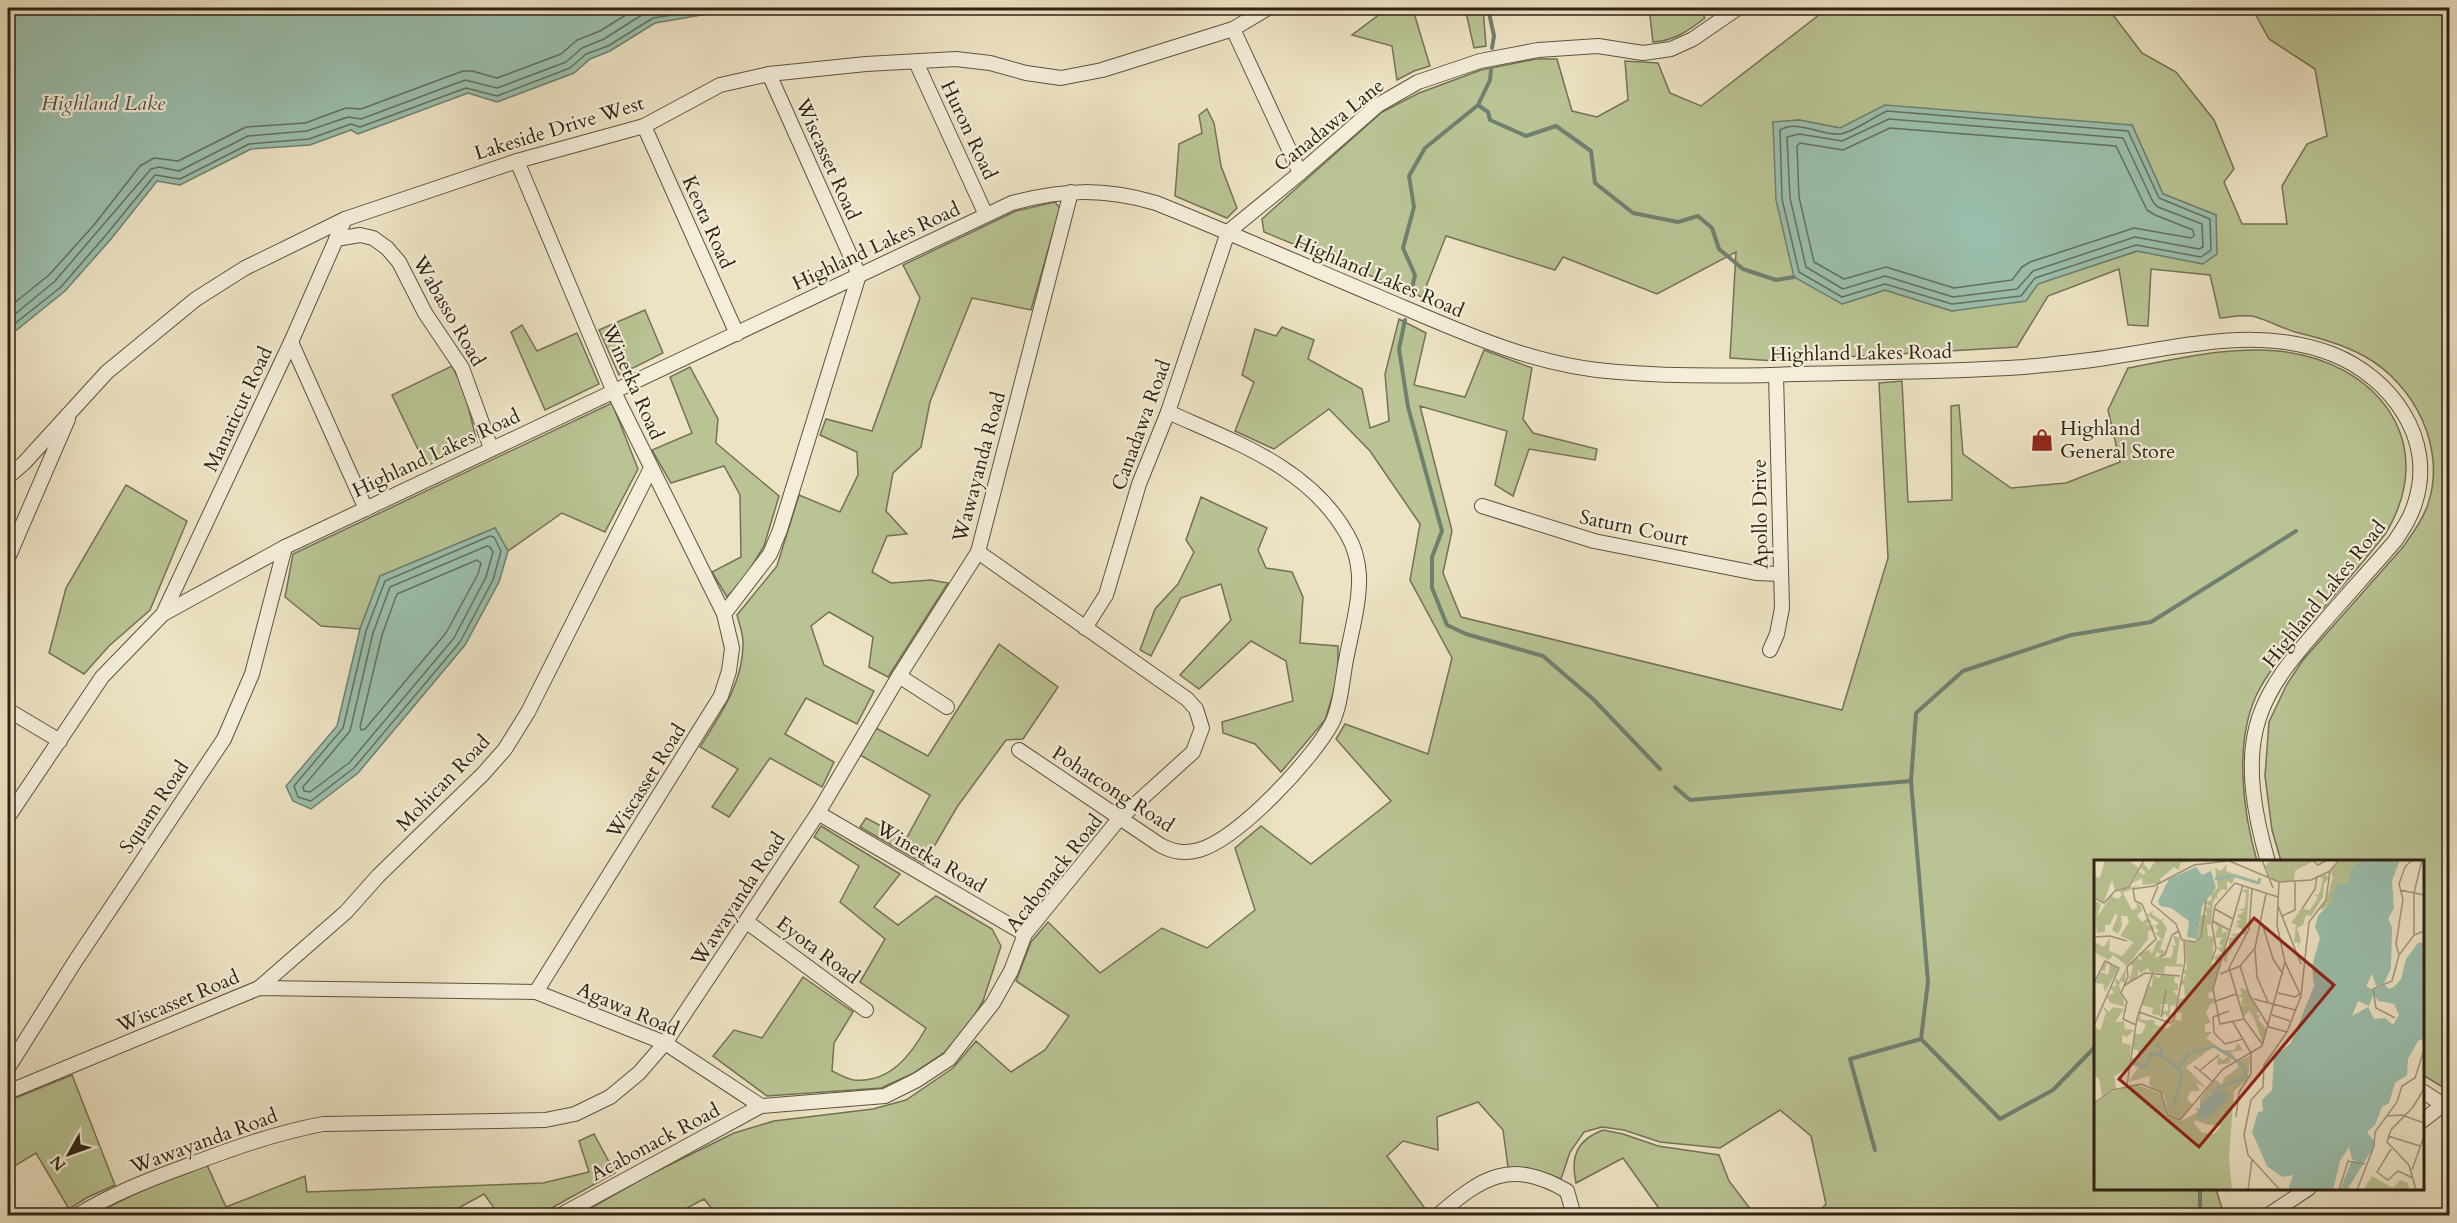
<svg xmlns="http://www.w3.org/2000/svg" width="2457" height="1223" font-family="Cardo,serif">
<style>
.green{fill:#b9c393;stroke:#747254;stroke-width:1.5;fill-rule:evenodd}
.water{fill:#9bbfad;stroke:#708070;stroke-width:1.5}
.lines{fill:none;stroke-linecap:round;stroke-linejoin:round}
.shore{stroke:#657060;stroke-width:1.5}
.stream{stroke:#708070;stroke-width:4}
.minor-casing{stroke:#5e5240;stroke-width:16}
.minor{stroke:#f3edd9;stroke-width:14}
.labels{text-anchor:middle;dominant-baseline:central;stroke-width:4.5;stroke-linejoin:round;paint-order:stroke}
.street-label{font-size:20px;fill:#2f2214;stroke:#f3edd9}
.poi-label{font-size:20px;fill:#2f2214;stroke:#f3edd9;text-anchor:start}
.water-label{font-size:21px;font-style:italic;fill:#4f5142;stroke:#f3edd9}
.inset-river{fill:none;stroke:#9bbfad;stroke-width:3}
.inset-road{fill:none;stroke:#a1967e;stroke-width:1.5}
.view{fill:#8f2418;fill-opacity:0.15;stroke:#8f2418;stroke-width:3}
.inset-edge{fill:none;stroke:#2f2214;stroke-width:3}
</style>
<rect width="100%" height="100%" fill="#ede3c4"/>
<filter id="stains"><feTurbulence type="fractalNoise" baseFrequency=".00333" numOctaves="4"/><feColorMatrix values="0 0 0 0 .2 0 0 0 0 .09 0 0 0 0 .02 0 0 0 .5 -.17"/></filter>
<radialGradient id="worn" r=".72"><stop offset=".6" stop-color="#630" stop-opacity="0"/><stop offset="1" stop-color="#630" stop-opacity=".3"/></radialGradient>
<!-- green -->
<g class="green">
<polygon points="1388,8 1417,8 1414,13 1430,66 1414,71 1397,80 1392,46 1352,35"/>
<polygon points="1465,8 1483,8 1486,46 1474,48"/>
<path d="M1649,8H1699L1705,18C1688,31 1674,41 1653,42Z"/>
<path d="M1828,8H2112L2113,15L2142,53L2176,72L2214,120L2234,169L2224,182L2242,224H2287L2282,186L2307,144L2327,136L2315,69L2269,39L2252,8H2449V1091L2423,1075L2422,862L2281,861L2272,830L2265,776L2269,722L2287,684L2303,660L2403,547C2412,534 2423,520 2428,504C2447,448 2414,383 2364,356C2342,344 2319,338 2295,332C2282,328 2269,321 2256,317C2246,314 2231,317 2220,318L2210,275L2151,269L2148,326L2128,325L2119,269L2048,296L2017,347L1776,361L1730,358L1736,252L1657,294L1563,257L1555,270L1446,236L1422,297L1264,232L1262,219L1382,112L1419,93L1481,70L1536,59H1557L1572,111L1597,117L1628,100L1625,61L1658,63L1670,93L1701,106ZM1799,120L1840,128L2132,125L2163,194L2216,215L2203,264L2138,251L1952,311L1885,290L1842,304L1773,123Z"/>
<polygon points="1207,109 1214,123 1221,166 1237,208 1227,218 1175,196 1179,144 1202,133 1199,115"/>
<path d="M1055,202L1060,208L1031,310L972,298L930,402L921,447L893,473L886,511L907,534L887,536L872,572L891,583L931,580L948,583L888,677L869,667L873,637L829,612L811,626L824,665L874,691L857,724L806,698L785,734L834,762L822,787L770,758L729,817L712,807L738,769L700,747C720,715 744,682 743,642C743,633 739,623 737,615L777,566L799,495L840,512L858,475L857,452L820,435L826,419L872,431L920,298L903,265L1016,211Z"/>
<polygon points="645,310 663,353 619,375 599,330"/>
<path d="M1399,319L1426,333L1414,385L1465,397L1484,350L1532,368L1523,419L1533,433L1597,449L1595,460L1529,449L1513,496L1495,485L1507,431L1420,406L1452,531L1443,573L1461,617L1842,710L1888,558L1879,383L1902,381L1908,502L1952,500L1951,406L1959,405L1963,454L2011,488L2066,483L2120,462L2108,410L2128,368C2177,359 2228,346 2278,351C2375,360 2441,441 2386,533C2363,563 2338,591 2313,620C2293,643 2269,668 2256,696C2234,745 2243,812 2257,861L2096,862V1188L2216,1189L2224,1215H2126L2120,1209L2112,1216L1816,1215L1826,1204L1811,1136L1780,1110L1720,1148L1660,1142L1624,1130L1602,1127L1584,1132L1570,1152L1561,1179L1548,1174L1508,1167L1503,1130L1478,1102L1437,1117L1438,1150L1403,1141L1387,1156L1429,1214L1427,1215L718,1216L704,1199L674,1215L577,1216L645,1177L734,1133L774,1121L873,1109L906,1100L953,1068L976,1041L1011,1072L1045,1050L1069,1016L1016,981L1031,942L1048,922L1100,973L1162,928L1207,948L1255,910L1235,848L1261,826L1311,864L1391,801L1336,739L1345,724L1428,754L1452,658L1410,580L1420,524L1370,451L1329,409L1274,449L1235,431L1254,382L1242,375L1255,329L1276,336L1282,327L1314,340L1308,359L1362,389L1370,428L1389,421L1385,374Z"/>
<polygon points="522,325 537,351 577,333 599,384 545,410 511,332"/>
<polygon points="452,366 464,390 477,442 426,466 392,395"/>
<polygon points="690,367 718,419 716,443 779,496 764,546 747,574 727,597 712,572 741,557 740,495 724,466 671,483 652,450 692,433 670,377"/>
<polygon points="612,403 638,469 605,532 562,513 508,551 495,528 380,576 360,629 321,626 285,597 293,554"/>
<polygon points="126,485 187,521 150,610 109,646 84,674 49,653 66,588"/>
<polygon points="1201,497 1267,528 1258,550 1266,568 1292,572 1303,597 1300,643 1338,646 1338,677 1325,720 1281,772 1255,744 1223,733 1222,722 1293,701 1286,661 1251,641 1199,689 1180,675 1231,620 1221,584 1181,598 1151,656 1140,650 1155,609 1178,584 1194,552 1186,540"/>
<polygon points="999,644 1058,687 1023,739 1006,740 957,807 924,864 860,827 866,818 906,839 930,795 860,755 876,728 928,756"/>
<path d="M821,826L900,874L874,907L898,925L936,896L992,929L1001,946L983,1001L970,1023L945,1052L912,1074L881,1088L767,1096L713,1056L734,1030L762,1038L803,977L853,1012L834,1043L832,1071C839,1074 847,1079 854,1080C890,1083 911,1055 926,1028L860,982L885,939L840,902L859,866L814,837Z"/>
<polygon points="72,1075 115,1185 88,1197 69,1209 36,1153 8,1170 8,1101"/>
<path d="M1603,1130L1623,1134L1658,1146L1719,1155L1729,1181L1751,1210L1750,1215H1662L1658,1207L1623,1158L1576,1183C1570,1156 1577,1140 1603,1130Z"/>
<polygon points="594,1134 615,1173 539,1215 499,1215 484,1194 444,1216 102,1216 100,1211 143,1190 207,1165 226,1207 305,1176 307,1192 543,1183 589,1172 579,1141"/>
</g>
<!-- water -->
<g class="water">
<polygon points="8,8 742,8 655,23 610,51 590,59 574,73 497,102 468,93 358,134 351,130 310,145 251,149 180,185 157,181 111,239 65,291 8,337"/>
<polygon points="1885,105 2132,125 2163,194 2216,215 2217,254 2203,264 2137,251 2038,284 2026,301 1952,311 1885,290 1842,304 1794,277 1776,200 1773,122 1799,120 1840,128"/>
<polygon points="495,528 508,551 499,582 465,645 358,773 311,809 293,801 286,786 337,726 360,629 380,576"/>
</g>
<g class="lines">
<!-- shore -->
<g class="shore">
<path d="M1887,111L2128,131L2159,198L2210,219L2211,250L2201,257L2136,245L2035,278L2021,296L1952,304L1885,284L1842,297L1799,272L1782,199L1780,130C1798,119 1821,136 1840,134C1852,133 1875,116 1887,111Z"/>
<polygon points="1889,119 2123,138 2153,202 2158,207 2202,224 2203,247 2199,249 2135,237 2033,271 2017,289 1953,297 1885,276 1843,289 1806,267 1790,198 1787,137 1799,134 1842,141"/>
<polygon points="1890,128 2116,146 2147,210 2155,215 2193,230 2194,236 2191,238 2134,228 2030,262 2022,267 2012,280 1954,288 1886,267 1844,279 1814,262 1799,197 1797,146 1800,143 1843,150"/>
<polyline points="8,308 49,275 94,225 140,166 154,158 178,161 246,127 305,123 346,108 361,109 463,71 472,71 497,78 561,54 577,40 600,31 637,8"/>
<polyline points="8,320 55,281 151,169 159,167 179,171 248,136 307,131 348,117 361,119 465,80 497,88 566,62 582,48 604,39 648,11 666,8"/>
<polyline points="8,329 61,287 106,235 155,175 180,179 249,144 309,139 351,124 360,127 466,88 497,96 570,68 586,54 608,46 653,18 715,8"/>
<polygon points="490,536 494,537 501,551 493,580 460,642 354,768 311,801 298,797 294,786 343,728 366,631 385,581"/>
<polygon points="487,546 490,547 493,552 486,577 454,638 349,763 310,792 304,791 303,787 350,731 373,633 390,587"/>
<polygon points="477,560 481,563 478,574 446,633 365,729 361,730 360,727 382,635 397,594"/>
</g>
<!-- stream -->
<g class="stream">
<polyline points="1488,8 1494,36 1492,48"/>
<polyline points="1478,105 1488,112 1490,120 1526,136 1556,126 1591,151 1595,183 1633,213 1678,222 1698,216 1712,228 1719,249 1743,269 1776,280 1794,277"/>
<polyline points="1410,297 1415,275 1403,248 1414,207 1409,176 1425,148 1478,105 1490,80 1491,70"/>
<polyline points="1405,320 1399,349 1408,407 1442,531 1432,557 1432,588 1447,625 1466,634 1543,656 1593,699 1660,769"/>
<polyline points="1911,781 1916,713 1963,671 2071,635 2151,622 2296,531"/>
<polyline points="1675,787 1690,800 1911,781 1928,982 1921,1039 1850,1059 1875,1150"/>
<polyline points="1921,1039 2000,1119 2053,1090 2094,1048 2096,1049"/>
<polyline points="2200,1188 2200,1216"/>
</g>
<!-- minor casing -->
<g class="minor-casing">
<g id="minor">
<polyline points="1233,29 1300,173"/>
<polyline points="916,62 986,215"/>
<polyline points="644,126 737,334"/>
<polyline points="517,161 614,392 724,614"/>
<polyline points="336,239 360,235 373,238 387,248 399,262 425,313 462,368 491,448"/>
<polyline points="291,342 366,509"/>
<polyline points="8,477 24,463 107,372 196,299 245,268 345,219 517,161 644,126 720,85 769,74 866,64 956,59 990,63 1026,73 1061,78 1102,70 1233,29 1268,8"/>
<polyline points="1482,506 1594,541 1756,573 1781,574"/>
<polyline points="8,558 68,419"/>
<polyline points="163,614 291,342 345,219"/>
<polyline points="1085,628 1106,595 1139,484 1168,412 1228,232 1300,173 1378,105 1418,82 1480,61 1538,50 1598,46 1643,53 1671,49 1693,39 1738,8"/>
<polyline points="1770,650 1777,634 1782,608 1776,375"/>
<polyline points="899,676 947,707"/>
<polyline points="8,710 60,741"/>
<path d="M1019,750L1160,845C1173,852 1184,854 1199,850C1239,838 1312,760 1332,723C1341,705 1342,680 1346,660C1351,633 1360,603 1359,575C1358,561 1355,548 1348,536C1311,468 1235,442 1168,412"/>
<polyline points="818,813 1025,934"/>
<path d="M8,817L102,677L163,614L285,547L1012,203C1064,189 1104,188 1156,203C1233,234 1308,267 1384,299C1459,331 1535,367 1618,372C1692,378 1768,375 1843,373C1903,372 1964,371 2024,367C2053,364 2082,362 2111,357C2184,346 2260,326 2332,354C2391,377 2436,439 2415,503C2411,517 2403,529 2395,541C2371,569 2346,596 2322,624C2298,652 2271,681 2259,718C2244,763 2255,817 2268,862"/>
<polyline points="747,922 866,1010"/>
<polyline points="259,988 346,912 378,876 483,774 505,749 528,712 651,468"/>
<polyline points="536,992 721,696 729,671 732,648 724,614 770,554 780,530 859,275 769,74"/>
<polyline points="8,1068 76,960 224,739 252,674 285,547"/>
<polyline points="2422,1091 2450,1109"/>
<polyline points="8,1092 259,988 536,992 665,1043 761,1106"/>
<polyline points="2422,1121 2443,1105"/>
<path d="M76,1216C110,1195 148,1180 186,1166C231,1149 275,1133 323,1124L545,1120L575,1114L610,1097L639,1073L665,1043L818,813L899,676L978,552L1071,192"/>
<polyline points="559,1216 761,1106 885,1096 917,1080 949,1059 993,1003 1011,971 1025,934 1119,819 1193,752 1202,728 1196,709 1187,699 978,552"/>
<path d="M1437,1216C1482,1177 1510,1158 1567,1191L1574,1216"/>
<polyline points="2267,1216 2309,1188"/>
</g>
</g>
<!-- minor -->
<use href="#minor" class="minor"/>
</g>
<!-- icons -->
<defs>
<g id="shop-bare" transform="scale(1.8)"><path d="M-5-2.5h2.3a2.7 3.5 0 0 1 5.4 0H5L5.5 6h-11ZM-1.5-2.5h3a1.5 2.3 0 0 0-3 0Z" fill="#8f2418" stroke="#f3edd9" stroke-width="2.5" paint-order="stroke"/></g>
</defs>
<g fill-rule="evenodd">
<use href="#shop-bare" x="2042" y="440"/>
</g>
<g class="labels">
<!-- street labels -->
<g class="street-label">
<text transform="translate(1329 125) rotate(-39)">Canadawa Lane</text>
<text transform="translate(559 128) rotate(-17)">Lakeside Drive West</text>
<text transform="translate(969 130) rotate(65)">Huron Road</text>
<text transform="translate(828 159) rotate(66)">Wiscasset Road</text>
<text transform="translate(708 222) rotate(66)">Keota Road</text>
<text transform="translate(876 246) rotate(-25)">Highland Lakes Road</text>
<text transform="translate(1379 276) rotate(23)">Highland Lakes Road</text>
<text transform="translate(449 311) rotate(60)">Wabasso Road</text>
<text transform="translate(1861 353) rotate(-1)">Highland Lakes Road</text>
<text transform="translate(633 382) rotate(66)">Winetka Road</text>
<text transform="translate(238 409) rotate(-65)">Manaticut Road</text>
<text transform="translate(1141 425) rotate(-70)">Canadawa Road</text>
<text transform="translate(436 453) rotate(-25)">Highland Lakes Road</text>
<text transform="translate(979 467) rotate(-75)">Wawayanda Road</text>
<text transform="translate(1760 514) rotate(-91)">Apollo Drive</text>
<text transform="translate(1634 528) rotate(12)">Saturn Court</text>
<text transform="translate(2324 594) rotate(-51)">Highland Lakes Road</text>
<text transform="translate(646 781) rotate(-58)">Wiscasset Road</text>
<text transform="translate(443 783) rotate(-46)">Mohican Road</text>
<text transform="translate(1113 789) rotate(33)">Pohatcong Road</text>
<text transform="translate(154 807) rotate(-56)">Squam Road</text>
<text transform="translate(931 857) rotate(30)">Winetka Road</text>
<text transform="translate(1054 873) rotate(-52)">Acabonack Road</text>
<text transform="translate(738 899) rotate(-57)">Wawayanda Road</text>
<text transform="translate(818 950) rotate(37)">Eyota Road</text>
<text transform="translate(178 1001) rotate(-23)">Wiscasset Road</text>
<text transform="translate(628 1009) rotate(23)">Agawa Road</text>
<text transform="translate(204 1141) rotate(-20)">Wawayanda Road</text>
<text transform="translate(655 1142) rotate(-28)">Acabonack Road</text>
</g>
<!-- poi labels -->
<g class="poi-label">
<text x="2060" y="428">Highland<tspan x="2060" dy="23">General Store</tspan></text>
</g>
<!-- water labels -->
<g class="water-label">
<text x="103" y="103">Highland Lake</text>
</g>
</g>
<!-- overview -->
<g transform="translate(2094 860)">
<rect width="330" height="330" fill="#ede3c4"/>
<path d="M11,0H34L45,8L35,26L21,30L18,20L10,42L0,37V16L6,18ZM62,0H99V1L87,3L84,10L80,7L66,19L67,23L49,25L48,18L39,23L45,11L49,15L52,12L47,9L49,3L55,10ZM177,0H217L218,2L201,11L200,21H182L177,19L171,6ZM246,0H266L256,9L254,23L245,24L240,40L228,50L226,46L232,41L239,17L237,11ZM133,4L132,11L163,22L166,18L167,24L141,17L138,24L133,21V31L128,29L123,34L124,41L122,37L119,42L117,64L113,65L114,76L120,77L118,106L123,105L120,97L128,93L123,88L129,86L125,84L128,77L121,78L124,67L119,63L128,67V73L134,71L125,111L118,132L114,133L115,139L120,138L122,143L116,144L112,153L117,163L111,164V172H118L112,178L128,190H140L144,183L149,190L137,192L142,200L137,197L136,203L123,205L124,197L129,200L135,196L119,187L92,207L112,228L102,223L106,231H97L93,239L99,245L86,259L75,256L70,235L55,225L56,216L34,222L44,208L37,204L38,198H44V190L38,189L41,174H48L52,164L43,161L46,154L47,160H61L60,164L70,168H75L81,160L87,161L88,153L82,152L85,139L91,138L90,125L86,124L92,115L88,111L93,109L91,82H103L106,76L103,81L108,46L107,55H113L110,46L117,48L111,42L118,40L117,34L124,28L121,8L127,11ZM231,14L235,18L230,23L229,37L217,56L212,55L209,65L203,68L207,80L204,89L205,83L200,82L202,65L197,63L207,49L216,50L224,37L219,34L224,35L226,32L229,18L224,17ZM46,25L29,33L38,50L43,48L42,43L47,45L48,51L43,55L48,62L54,58L58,62L51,65H59L60,70L54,71V79L33,106L19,95L15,100L0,92V82L10,87L16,78L15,91L28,96L40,82L26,76L35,62L33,56H27L28,66L24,74L18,70L24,55L21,54L16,65H11V72L3,73L0,40L7,44L3,57L17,36L24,39L28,35L25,30ZM155,28L152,75L148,74L133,96V102L129,101L131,91H135V78L141,77L136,74L147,73L148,69L141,66L145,65L142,61L147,60L143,56L151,51L143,50L151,48L152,33L148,31ZM60,50L58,54L67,60L71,58L68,61L73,68L66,89L72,92L68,96L63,91L61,97L77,98L80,88L76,85L82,86L79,76L86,77L82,104H89L88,107L71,106L70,113L56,112L54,108L47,113L44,110V115L34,125L39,106L35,104L41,98L48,100L45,93L55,90L58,94L63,81L68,80L61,72H65L61,66L65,63L53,55ZM14,101L24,109L11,132L9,124L1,123L7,112L14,115L16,104L13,102L11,111L7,110L11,103ZM32,108L31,123L27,121L25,125L31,147L16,143L12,136L20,133L16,127L22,126L21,118L25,121ZM68,113L81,116L80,122L84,124V130L79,131L84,136L81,146L77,145L75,158L71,154L68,157L69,151H74V144H67L66,156L58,154L59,148L48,145L53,125L58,127L59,115L65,118ZM146,128L153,130L164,151L162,155H167L164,159L173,170L169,184L160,158L155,151L150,156L147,146L154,144L147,145L149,137L143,136L148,134ZM7,144L15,152L19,147L30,149L21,162L30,161L31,169L40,170L33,177L28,175V183L37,185L35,208L20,216L22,228L8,236L5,219L0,215V166L6,171L12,153ZM156,196L154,219L140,231L135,298L138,330H0V244L16,233L41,224L68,234L73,257L87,261L104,252L101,248L106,249V239L121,219L128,225L130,218L145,207L142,202ZM117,233L133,237L104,259L102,255ZM102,260L110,264L127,266L120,274L108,273L100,263ZM278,316L299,328L306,320L314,323L315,330H269Z" fill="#b9c393" fill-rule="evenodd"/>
<path d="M266,0H306L298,21L300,48L294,59L298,67L297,108L290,124L282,126L278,114L272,126L279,130L291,125L295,129L300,127L307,119L312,99L324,83L330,82V178L324,181L314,199L313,215L301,223L295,243L288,247L281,265L273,272L280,281L279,288L253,330H246L257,302L262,301L258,299L255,287L246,301L239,330H194L199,315L188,317L173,306L158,272L164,252L169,251L168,240L178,230L180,197L197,183L220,126L218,106L226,78L221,67L224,56L239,40L237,34L245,24L254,23L256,9ZM279,135L285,141L300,144L305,155L299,165L291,158L280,159L274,147L258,156L264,141L275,146ZM102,7L108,15L117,11L122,28L108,46L103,79L93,77L95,61L77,48L66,46L64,41L75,19ZM123,228L135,235L130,243L115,258L104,259L102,255L109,242Z" fill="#9bbfad" fill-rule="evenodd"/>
<path class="inset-river" d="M121,19L142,16L164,23L166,18M62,185L69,189L66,194L70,198L84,208L96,192M98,192L120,186L142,200M38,202L52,207L57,195L66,194M144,202L151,208L152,217M123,228L152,217M79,247L88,217L85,209"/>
<path class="inset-road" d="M133,0L185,22L217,20L236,11L245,0M155,0H168L179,28M218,0L224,5L233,0M149,25L119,129L126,164L150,159M158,29L155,69L135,108L150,159L169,185M306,30L330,35M0,38L10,43L21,31L35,27L50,0M57,43L82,64L88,80L101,82L107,77L112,40M57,43L64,26M48,44L41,41L39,29L60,26L100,5L133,1M184,46L207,104M121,49L139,59M208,49L221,29L223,16M188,56L201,50V22M119,61L135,70M169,66L179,99L189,114M320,74V33L328,0M0,77L16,76L33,81M161,89L163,117L174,142M305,95L302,84L309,39L305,24L311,7L318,0M65,97L71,95L78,75L85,71M118,100L122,88L118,65L121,46L141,23L184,37M191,102L206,134M146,106L155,134L175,167L193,172M126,114L146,106L161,88L172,34M0,123L11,101L25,108L0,165M31,125L51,113L86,116M184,133L201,137L206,134M160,139L201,150M122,141L142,134M135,151L119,157L120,173L131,184L149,179M45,152L76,163L80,160L91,101L90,81M178,155L196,161M67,157L72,130M301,158L282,148L279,129L298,121L305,95L320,75L330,71M139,162L157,193V214L145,232L142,257M42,165L29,159L33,142L27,133L34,117L33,107L62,79L48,44M100,206L118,221M105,211L125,195M33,225L43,158L59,112M0,243L19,230L47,224L67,232L74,256L86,260L129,209L168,186L191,102L183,65L185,22M292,256L308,255L330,263M294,276L326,286M297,289L283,312L294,320L304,311L319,318M318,310L330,276M154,330L158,299M186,330L154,295L150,275L157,240L169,227L170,205L193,172L207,136L215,62L232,40L236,11M245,330L254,301L271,304M263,330L280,286L281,272L303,242L308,226L321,218L330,190M322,330L315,305L293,282L297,270L319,247L330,229"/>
<path class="view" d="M160,58L240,125L105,287L25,219Z"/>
<rect width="330" height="330" class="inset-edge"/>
</g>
<!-- margin -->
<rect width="2457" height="1223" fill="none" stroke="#ede3c4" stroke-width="30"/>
<rect x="9" y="9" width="2439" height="1205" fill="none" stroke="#2f2214" stroke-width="3"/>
<rect x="15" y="15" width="2427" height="1193" fill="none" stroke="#2f2214" stroke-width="1.5"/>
<!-- north arrow -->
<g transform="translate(69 1154) rotate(230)" stroke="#f3edd9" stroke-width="4.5" paint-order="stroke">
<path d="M0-4.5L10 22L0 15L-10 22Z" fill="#2f2214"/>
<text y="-9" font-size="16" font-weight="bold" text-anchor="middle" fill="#2f2214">N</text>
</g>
<rect width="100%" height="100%" filter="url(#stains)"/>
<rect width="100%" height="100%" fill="url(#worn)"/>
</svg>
